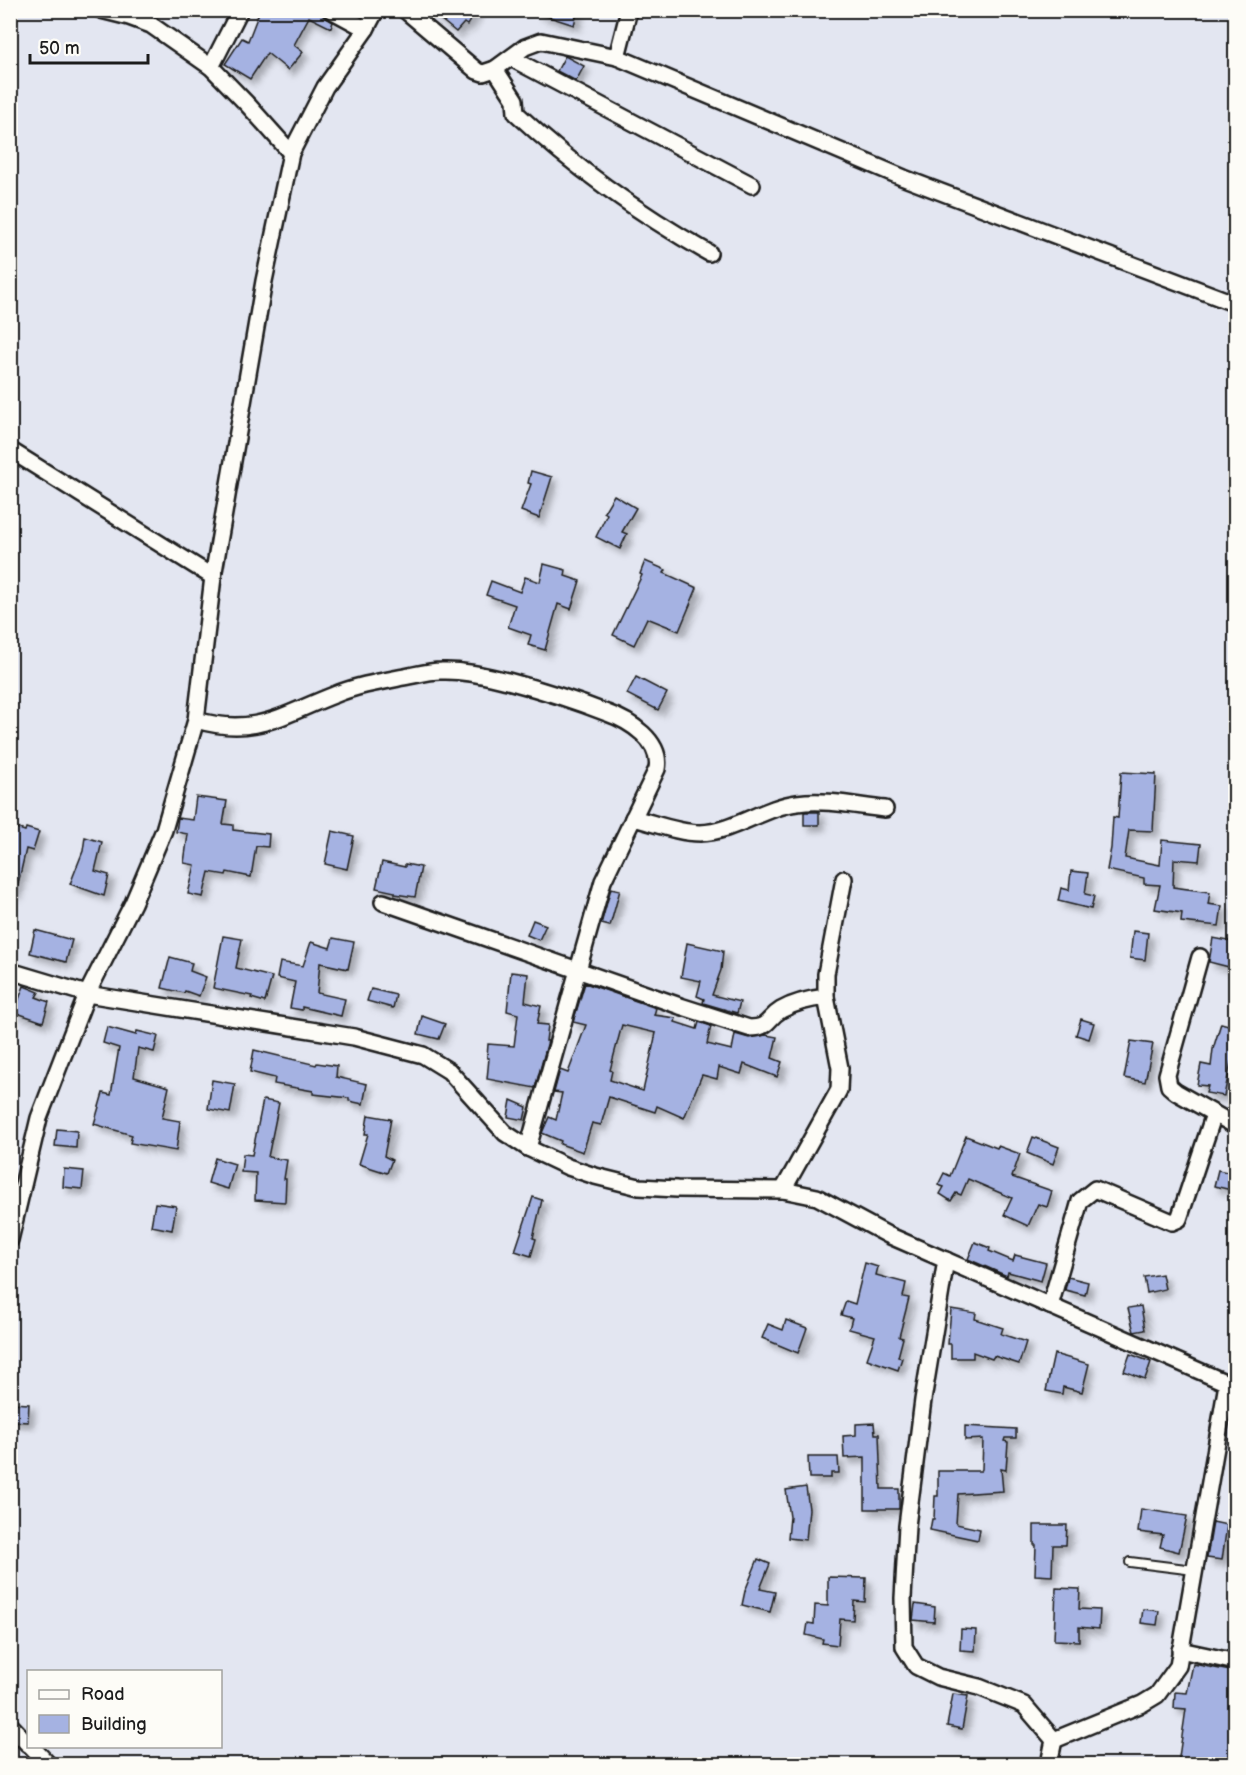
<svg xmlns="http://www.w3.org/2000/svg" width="1246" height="1775" font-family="'Balsamiq Sans',sans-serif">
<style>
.building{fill:#a5b2e2;stroke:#1c1c1c;stroke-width:1.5;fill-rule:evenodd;filter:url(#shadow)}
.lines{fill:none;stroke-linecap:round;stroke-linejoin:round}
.lane-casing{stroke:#1c1c1c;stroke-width:12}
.street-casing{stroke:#1c1c1c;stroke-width:20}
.lane{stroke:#fdfcf7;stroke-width:8}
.street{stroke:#fdfcf7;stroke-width:15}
</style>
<defs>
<filter id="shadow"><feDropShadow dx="5.5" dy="5.5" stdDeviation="3" flood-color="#0004"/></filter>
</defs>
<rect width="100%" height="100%" fill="#e3e6f1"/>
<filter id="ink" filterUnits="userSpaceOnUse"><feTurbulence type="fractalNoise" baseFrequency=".0167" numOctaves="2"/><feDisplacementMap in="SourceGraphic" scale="12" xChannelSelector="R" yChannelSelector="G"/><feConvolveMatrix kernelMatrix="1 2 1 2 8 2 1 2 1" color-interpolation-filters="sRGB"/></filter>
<g filter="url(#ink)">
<!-- building -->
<g class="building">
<polygon points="260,10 321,10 323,16 333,22 331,28 309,17 294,45 303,52 288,70 267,53 250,79 225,64 242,38 248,41"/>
<polygon points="429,10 477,10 467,25 464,23 456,32"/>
<polygon points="537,10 578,10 574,25 537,13"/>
<polygon points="565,56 584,66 576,81 557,71"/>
<polygon points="531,471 552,477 539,518 521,511 531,484 528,483"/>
<polygon points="614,495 636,508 622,532 627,534 620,549 596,537 607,514 604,512"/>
<polygon points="645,561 666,570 664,573 697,588 679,631 647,618 634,645 613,635 642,575 640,574"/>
<polygon points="544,564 566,570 565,576 580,581 571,609 558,604 545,650 528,645 531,635 508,627 515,605 486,595 491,581 520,592 525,577 540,582"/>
<polygon points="636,677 667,693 658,710 627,694"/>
<polygon points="1121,772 1156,774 1153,831 1129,830 1125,858 1160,865 1162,840 1201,844 1199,861 1174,859 1173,887 1210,892 1208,904 1222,906 1219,926 1181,922 1182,913 1155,909 1160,885 1144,884 1144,878 1107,870 1111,848 1113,817 1118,818"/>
<polygon points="196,797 227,801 223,824 233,825 233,830 269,834 268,847 256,846 251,877 227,872 226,875 209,872 203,897 188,894 195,865 184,863 188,834 176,832 178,818 193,820"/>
<rect x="804" y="812" width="15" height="13"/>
<polygon points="10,826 25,831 26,828 39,832 33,851 26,849 16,893 10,892"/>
<polygon points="332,831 354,836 347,869 325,864"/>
<polygon points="85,837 102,842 95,871 109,875 104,896 70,884 83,851"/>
<polygon points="382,862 405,867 405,864 421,867 415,897 395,894 395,892 376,888"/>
<polygon points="1071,871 1088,873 1085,894 1094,896 1091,909 1058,901 1061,888 1069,890"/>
<polygon points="611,888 620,890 610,926 601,924"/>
<polygon points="533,920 546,925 539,940 527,935"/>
<polygon points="35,930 72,940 66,962 30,953"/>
<polygon points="1133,931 1148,933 1145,960 1130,958"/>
<polygon points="223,936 242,939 236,968 272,977 265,1002 251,998 252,996 213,988"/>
<polygon points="333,938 354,942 348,969 320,963 317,993 345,999 341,1016 302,1007 302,1010 290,1008 295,982 277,978 280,962 303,966 311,942 330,948"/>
<polygon points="1213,938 1234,942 1229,967 1209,962"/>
<polygon points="687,943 723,951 721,970 712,995 740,1002 737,1013 703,1003 704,999 697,996 701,981 681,977"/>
<polygon points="170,957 192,963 190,971 206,977 199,996 185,991 184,993 162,988"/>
<polygon points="511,972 528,974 525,1002 541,1006 537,1024 548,1025 546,1041 548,1041 535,1088 487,1079 489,1058 487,1058 488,1044 514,1046 518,1014 507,1011"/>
<path d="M585,983L656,1008L654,1015L676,1018L675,1022L697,1029L699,1022L711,1026L707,1044L732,1050L735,1034L749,1038L766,1035L777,1037L772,1058L782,1062L777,1077L744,1064L741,1074L719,1067L717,1079L702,1075L684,1118L657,1106L655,1112L609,1097L601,1125L592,1123L583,1152L560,1144L561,1141L542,1133L549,1117L556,1120L562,1093L554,1092L560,1070L568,1073L586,1025L573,1022ZM622,1025L656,1033L643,1091L610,1080L612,1071L610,1070Z"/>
<polygon points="24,986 39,992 36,997 49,1002 43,1022 14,1012"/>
<polygon points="371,989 396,995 393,1008 367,1001"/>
<polygon points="422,1016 445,1024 439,1039 418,1034"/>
<polygon points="1081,1019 1094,1023 1089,1039 1076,1035"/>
<polygon points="1221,1023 1236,1027 1234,1062 1231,1062 1224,1096 1206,1093 1208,1086 1197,1085 1201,1064 1211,1066 1213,1049"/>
<polygon points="107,1027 136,1035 137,1031 158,1036 154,1052 138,1048 134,1077 169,1087 162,1118 180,1121 176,1151 130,1143 132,1135 94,1124 103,1093 111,1095 119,1048 103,1043"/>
<polygon points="1131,1041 1153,1044 1145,1082 1124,1078"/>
<polygon points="254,1050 316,1065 317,1063 337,1066 336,1077 367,1084 363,1104 349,1101 349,1098 313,1094 313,1091 274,1084 275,1078 250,1072"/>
<polygon points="212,1080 235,1084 230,1113 208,1109"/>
<polygon points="263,1100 279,1103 268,1157 287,1160 284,1179 286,1179 285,1202 255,1200 256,1173 241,1172 243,1154 252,1155"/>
<polygon points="511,1100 527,1107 524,1120 508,1117"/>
<polygon points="368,1115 391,1119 384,1156 392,1160 387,1173 359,1164 368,1134 365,1134"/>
<polygon points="57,1129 77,1131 76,1148 55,1146"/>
<polygon points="966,1136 997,1148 998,1146 1020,1154 1012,1177 1052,1191 1047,1207 1038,1204 1028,1226 1004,1215 1012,1198 968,1179 961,1195 956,1193 951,1201 940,1194 944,1187 938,1185 944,1173 950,1176"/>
<polygon points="1033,1137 1059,1147 1053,1164 1027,1153"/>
<polygon points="215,1158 235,1164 228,1189 208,1183"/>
<polygon points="64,1169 84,1171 82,1189 63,1187"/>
<polygon points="1218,1170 1236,1174 1236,1191 1214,1186"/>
<polygon points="533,1197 542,1200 533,1238 536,1239 531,1256 515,1251"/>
<polygon points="155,1203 176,1206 172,1230 151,1226"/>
<polygon points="975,1242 990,1248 989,1251 1013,1261 1015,1255 1046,1263 1041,1281 1008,1272 1007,1276 968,1259"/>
<polygon points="865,1263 878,1267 876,1275 906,1283 903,1297 909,1298 899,1337 903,1338 898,1357 902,1358 898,1370 867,1359 875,1336 849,1329 852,1318 841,1315 846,1301 855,1304"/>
<polygon points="1162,1274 1165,1289 1147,1293 1144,1277"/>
<polygon points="1068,1277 1088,1282 1085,1295 1065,1290"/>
<polygon points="1141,1306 1145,1330 1134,1332 1128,1308"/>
<polygon points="951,1309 976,1313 975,1319 1003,1328 1001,1334 1026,1342 1019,1364 994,1356 992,1359 973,1352 973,1358 951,1358 951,1344 948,1344"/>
<polygon points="786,1320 807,1328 798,1353 762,1338 768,1324 783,1330"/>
<polygon points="1054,1354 1089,1364 1082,1392 1063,1387 1062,1394 1046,1391"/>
<polygon points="1130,1354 1151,1362 1145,1379 1124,1371"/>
<polygon points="10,1403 29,1404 28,1422 10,1421"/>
<polygon points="874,1423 875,1434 879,1434 881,1489 899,1489 899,1509 865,1509 865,1457 844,1458 843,1436 856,1435 856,1424"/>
<polygon points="965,1426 1016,1429 1016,1438 1005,1438 1004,1441 1008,1442 1006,1470 1001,1469 1003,1491 958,1494 956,1524 980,1529 978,1540 930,1530 932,1519 934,1519 935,1496 938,1496 938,1471 981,1471 982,1469 983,1439 965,1440"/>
<polygon points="808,1457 838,1457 839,1473 831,1473 831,1478 809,1478"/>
<polygon points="806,1487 809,1509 806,1540 788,1538 790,1517 786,1490"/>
<polygon points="1141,1509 1187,1516 1179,1552 1160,1547 1163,1535 1138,1532"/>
<polygon points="1213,1522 1227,1525 1222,1560 1207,1558"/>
<polygon points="1034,1525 1067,1525 1066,1545 1053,1545 1052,1576 1035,1575 1036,1545 1034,1545"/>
<polygon points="758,1559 770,1564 760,1589 775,1592 770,1612 742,1605 745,1591"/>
<polygon points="828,1577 866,1578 865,1602 854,1601 853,1620 840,1619 838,1645 822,1643 823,1639 806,1635 808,1623 814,1624 815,1605 828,1606"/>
<polygon points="1056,1588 1080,1589 1079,1609 1100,1610 1099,1629 1079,1627 1079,1641 1054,1640"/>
<polygon points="915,1604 935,1607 934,1622 913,1620"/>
<polygon points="1143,1609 1159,1611 1157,1625 1141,1623"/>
<polygon points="961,1629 976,1630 975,1651 960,1650"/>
<polygon points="1193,1664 1236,1672 1230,1762 1204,1759 1203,1764 1178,1764 1186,1709 1174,1708 1175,1692 1187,1693"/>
<polygon points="953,1694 968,1696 962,1729 947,1726"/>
</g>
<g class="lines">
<!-- lane casing -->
<g class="lane-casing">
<polyline id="lane" points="1130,1562 1194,1570"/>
</g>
<!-- street casing -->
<g class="street-casing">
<g id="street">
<polyline points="101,10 129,17 151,25 211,67 248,105 291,153"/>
<polyline points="331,10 366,29"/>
<polyline points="405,10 477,71 483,73 495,69 525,47 541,41 617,57 904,178 1236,304"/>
<polyline points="617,57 629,10"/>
<polyline points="511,58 752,185"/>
<polyline points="211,67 240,10"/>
<path d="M495,69L515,100L516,113C574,167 640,214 709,253"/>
<polyline points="10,450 213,577"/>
<path d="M196,720C255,737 282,715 334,695C358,685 384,681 409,676C419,674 430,671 441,671C463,670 486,676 508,681C542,690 574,700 607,713C630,721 662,741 657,769L603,881L528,1148"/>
<path d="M633,818C654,823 678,833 700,833C734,832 764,807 797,803C826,799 856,806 885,809"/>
<path d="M383,902L680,1006L749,1028C770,1028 766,1019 781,1010C795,1002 809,999 826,997"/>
<polyline points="1200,957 1167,1075 1169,1086 1176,1092 1236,1126"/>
<polyline points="10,971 87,994 354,1037 423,1055 449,1071 505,1133 528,1148 568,1167 595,1176 639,1187 677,1189 783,1190 817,1197 888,1235 1236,1387"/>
<polyline points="783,1190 839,1090 840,1068 826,997 826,974 844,879"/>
<polyline points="10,1240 39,1118 87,994 133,903 164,830 196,720 213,577 264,281 291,153 325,87 366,29 376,10"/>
<polyline points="946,1260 923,1400 907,1526 903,1598 904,1647 916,1666 938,1677 979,1687 1024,1705 1054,1740 1049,1764"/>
<polyline points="1050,1306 1080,1201 1095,1189 1172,1222 1179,1219 1214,1114"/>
<polyline points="1180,1650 1236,1662"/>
<polyline points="10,1725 28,1744"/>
<polyline points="1054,1740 1142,1704 1157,1695 1178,1666 1227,1384"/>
<polyline points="31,1746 48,1764"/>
</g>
</g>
<!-- lane -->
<use href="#lane" class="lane"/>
<!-- street -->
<use href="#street" class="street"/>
</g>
</g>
<!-- margin -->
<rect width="1246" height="1775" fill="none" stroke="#fdfcf7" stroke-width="36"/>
<rect x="18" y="18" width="1210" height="1739" fill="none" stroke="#1c1c1c" stroke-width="2" filter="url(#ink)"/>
<!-- legend -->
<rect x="27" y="1670" width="195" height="78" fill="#fdfcf7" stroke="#a3a29f" stroke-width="1.5"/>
<rect x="39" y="1690" width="30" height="9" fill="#fdfcf7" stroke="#a3a29f" stroke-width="1.5"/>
<text x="81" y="1700" font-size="18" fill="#1c1c1c">Road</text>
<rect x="39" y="1715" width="30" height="18" fill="#a5b2e2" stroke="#a3a29f" stroke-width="1.5"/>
<text x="81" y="1730" font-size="18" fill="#1c1c1c">Building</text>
<!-- scale -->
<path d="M30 54v9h118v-9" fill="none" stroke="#1c1c1c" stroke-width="3"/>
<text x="39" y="54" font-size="18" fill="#1c1c1c" stroke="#fdfcf7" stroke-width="4.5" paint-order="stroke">50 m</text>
</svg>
